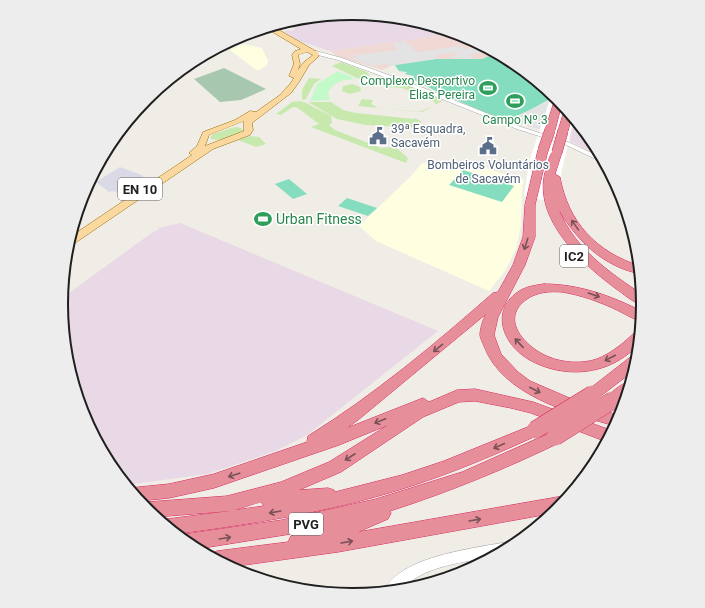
<svg xmlns="http://www.w3.org/2000/svg" width="705" height="608" font-family="Roboto,sans-serif">
<style>
.commercial{fill:#f0d8d5}
.industrial{fill:#e9d8e5}
.education{fill:#fdffe0}
.grass{fill:#c7e9ad}
.cemetery{fill:#a7c8ae}
.park{fill:#c4f9ca}
.pitch{fill:#85ddbf}
.parking{fill:#e3e3e3}
.plaza{fill:#dadae6}
.pier{fill:#fff}
.lines{fill:none;stroke-linecap:round;stroke-linejoin:round}
.minor-casing{stroke:#a6a6a6;stroke-width:1}
.major-casing{stroke:#986d02;stroke-width:1}
.highway-casing{stroke:#d8285c;stroke-width:1}
.minor{fill:#fff;fill-rule:evenodd}
.major{fill:#fad8a0;fill-rule:evenodd}
.highway{fill:#e68f9b;fill-rule:evenodd}
.highway-bridge-far1-casing{stroke:#d8285c;stroke-width:11;stroke-linecap:butt}
.highway-bridge-casing{stroke:#d8285c;stroke-width:18;stroke-linecap:butt}
.highway-bridge-far1{stroke:#e68f9b;stroke-width:10}
.highway-bridge{stroke:#e68f9b;stroke-width:17}
.oneway{stroke:#795157}
.labels{text-anchor:middle;dominant-baseline:central;stroke-width:3;stroke-linejoin:round;paint-order:stroke}
.far-leisure-label{font-size:12px;fill:#27864d;stroke:#fff;text-anchor:end}
.far-service-label{font-size:12px;fill:#4e5e75;stroke:#fff;text-anchor:start}
.shield{fill:#fff;stroke:#626262;stroke-width:1}
.shield-label{font-size:13px;font-weight:bold;fill:#1f1f1f}
.leisure-label{font-size:14px;fill:#27864d;stroke:#fff;text-anchor:start}
.rim{fill:none;stroke:#1f1f1f;stroke-width:2}
</style>
<rect width="100%" height="100%" fill="#f0ede6"/>
<!-- commercial -->
<polygon class="commercial" points="456,33 464,35 499,54 482,59 436,59 394,64 382,70 337,56 330,51"/>
<!-- industrial -->
<g class="industrial">
<polygon points="348,13 409,19 456,33 330,51 296,40 284,31 295,30 290,24 337,18"/>
<polygon points="575,119 595,143 602,157 570,141"/>
<polygon points="180,223 438,331 307,435 276,451 207,474 126,485 110,465 84,415 67,361 62,298 153,232 158,230 159,228"/>
</g>
<!-- education -->
<g class="education">
<polygon points="243,44 262,48 268,61 266,66 259,70 256,70 230,50"/>
<polygon points="422,163 476,165 524,180 522,190 521,225 516,249 505,271 489,291 376,241 359,226 411,176"/>
</g>
<!-- grass -->
<g class="grass">
<polygon points="341,62 367,72 370,75 363,80 359,79 332,66"/>
<polygon points="309,78 321,79 314,84 306,99 302,100 302,90"/>
<polygon points="382,78 391,79 438,97 442,101 422,112 358,106 362,99 373,100 371,104 378,108 419,112 435,105 435,102 402,88 375,86 370,83"/>
<polygon points="352,84 360,87 361,91 350,94 342,91 343,86"/>
<polygon points="299,101 304,102 331,116 332,123 329,125 335,130 381,148 395,147 408,158 406,163 311,127 319,124 298,108 293,107 281,115 276,114 292,102"/>
<polygon points="308,102 331,102 343,110 356,113 413,119 415,118 421,121 419,128 366,125 337,119"/>
<path d="M235,127L241,128L243,130C237,136 217,143 210,138L213,134Z"/>
<polygon points="250,136 259,137 266,144 256,147 238,140"/>
</g>
<!-- cemetery -->
<polygon class="cemetery" points="224,68 266,89 241,100 220,102 194,79"/>
<!-- park -->
<path class="park" d="M338,71L356,79C343,80 334,81 328,93L330,100L310,101L317,84Z"/>
<!-- pitch -->
<g class="pitch">
<path d="M494,54C510,53 539,82 552,93L550,99L530,110L507,120L501,118H498L440,93L412,79L414,77V76L405,74L407,72L399,71L394,64L436,59H482Z"/>
<polygon points="463,170 514,186 502,202 449,185"/>
<polygon points="289,179 307,194 293,199 275,184"/>
<polygon points="347,198 377,208 368,216 338,206"/>
</g>
<!-- parking -->
<g class="parking">
<polygon points="405,41 417,52 460,46 464,49 485,46 499,54 483,52 469,55 473,59 448,58 462,52 436,55 436,59 390,66 386,64 374,66 352,59 356,57 354,55 398,50 392,43"/>
<polygon points="552,93 558,98 575,119 571,138 527,126 509,120 530,110 550,100"/>
</g>
<!-- plaza -->
<polygon class="plaza" points="120,167 144,176 119,193 112,191 109,192 96,182"/>
<!-- pier -->
<polygon class="pier" points="552,93 558,98 574,118 561,174 563,191 555,203 524,196 529,162"/>
<g class="lines">
<!-- minor casing -->
<g class="minor-casing">
<g id="minor">
<polygon points="316,51 342,58 421,87 521,127 568,142 603,158 606,164 564,144 517,129 417,89 338,60 314,54 313,53"/>
<path d="M512,541L517,544C504,554 489,557 474,560C447,565 420,570 401,590L384,591C400,555 478,548 512,541Z"/>
</g>
</g>
<!-- major casing -->
<g class="major-casing">
<path id="major" d="M272,26L319,53L318,57L309,65L299,82L291,93L252,123L253,130L250,135L213,149L72,245L67,246L70,237L192,155L189,153L197,146L203,132L235,120L250,111L256,112L280,95L290,84L294,78L289,76L294,64L292,55L295,51L301,49L266,28ZM307,52L313,55L304,62L298,70L300,64L298,55ZM244,121V131L205,146L209,135Z"/>
</g>
<!-- highway casing -->
<g class="highway-casing">
<g id="highway">
<polygon points="557,97 562,103 555,130 550,133 545,130 555,99"/>
<polygon points="567,109 572,115 568,131 563,134 558,131 564,111"/>
<path d="M543,147L548,150L535,205V237L525,265L498,317L494,335L501,354L518,372L530,381L588,406L621,416L615,426C570,413 502,395 484,346C483,343 480,338 480,335C480,329 483,319 486,314L358,420L347,428L423,398L429,402L457,390L475,389L533,402L613,431L607,442L531,413L511,408L475,401L459,402L423,417L341,472L299,490L328,488L334,490L335,492L402,475L444,461L535,424L540,426L543,430L540,434C495,455 450,474 402,489C329,512 252,524 176,534L161,521L167,519L230,511L156,517L142,504L147,502L227,496L281,482L329,462L388,425L339,445L214,488L169,498L139,501L129,488L169,484L214,474L307,442L308,436C374,395 435,344 493,293L498,292L513,265L523,237L525,205L538,150ZM261,502L264,506L235,510Z"/>
<path d="M557,149L562,152L555,174L560,177C568,222 596,252 640,266L641,274C604,267 577,241 559,210C574,248 610,273 643,295V305C633,303 624,294 615,288C580,262 529,215 547,166C549,160 550,151 557,149Z"/>
<path d="M544,284C579,284 612,296 643,312L642,322C633,319 625,314 617,310C600,302 581,295 562,292C550,291 537,292 527,299C498,319 526,348 549,357C563,363 583,364 597,359C612,353 625,342 636,331L641,329L640,344C630,353 620,361 607,366C582,376 552,373 528,359C500,342 490,306 523,289C529,286 537,285 544,284Z"/>
<polygon points="639,354 636,369 598,398 593,400 588,398 586,394 588,390 633,355"/>
<path d="M630,381L632,382C628,393 623,409 608,404L606,400C610,392 621,384 630,381Z"/>
<path d="M555,431L561,432L563,437L561,442C505,469 449,492 390,511L391,513L388,519L358,532L563,496L568,498L554,513L338,552L230,567L210,556L211,554L217,551L288,542L291,536L303,532L197,549L179,537L186,534L282,520L376,499L462,472Z"/>
</g>
</g>
<!-- minor -->
<use href="#minor" class="minor"/>
<!-- major -->
<use href="#major" class="major"/>
<!-- highway -->
<use href="#highway" class="highway"/>
<!-- highway-bridge-far1 casing -->
<g class="highway-bridge-far1-casing">
<g id="highway-bridge-far1">
<polyline points="543,150 550,130"/>
<polyline points="557,152 563,131"/>
</g>
</g>
<!-- highway-bridge casing -->
<g class="highway-bridge-casing">
<g id="highway-bridge">
<polyline points="535,430 593,394"/>
<polyline points="555,437 613,400"/>
</g>
</g>
<!-- highway-bridge-far1 -->
<use href="#highway-bridge-far1" class="highway-bridge-far1"/>
<!-- highway-bridge -->
<use href="#highway-bridge" class="highway-bridge"/>
</g>
<!-- one-way arrows -->
<defs><path id="oneway-shaft" d="M-6 0H5M1.5-3L5.5 0L1.5 3" fill="none" stroke-width="1.6" stroke-linecap="round" stroke-linejoin="round"/></defs>
<g class="oneway">
<use href="#oneway-shaft" transform="translate(575 225) rotate(-125)"/>
<use href="#oneway-shaft" transform="translate(526 244) rotate(108)"/>
<use href="#oneway-shaft" transform="translate(594 295) rotate(19)"/>
<use href="#oneway-shaft" transform="translate(519 343) rotate(-133)"/>
<use href="#oneway-shaft" transform="translate(438 348) rotate(141)"/>
<use href="#oneway-shaft" transform="translate(610 358) rotate(153)"/>
<use href="#oneway-shaft" transform="translate(535 390) rotate(27)"/>
<use href="#oneway-shaft" transform="translate(380 421) rotate(158)"/>
<use href="#oneway-shaft" transform="translate(499 446) rotate(156)"/>
<use href="#oneway-shaft" transform="translate(350 457) rotate(147)"/>
<use href="#oneway-shaft" transform="translate(234 475) rotate(162)"/>
<use href="#oneway-shaft" transform="translate(275 512) rotate(170)"/>
<use href="#oneway-shaft" transform="translate(475 520) rotate(-10)"/>
<use href="#oneway-shaft" transform="translate(225 538) rotate(-9)"/>
<use href="#oneway-shaft" transform="translate(347 542) rotate(-10)"/>
</g>
<!-- icons -->
<defs>
<g id="stadium-bare" transform="scale(1.38)"><path d="M0-5a6.5 5 0 1 0 0 10a6.5 5 0 1 0 0-10ZM-3.5-1.8h7v3.6h-7Z" fill="#2e9e5b" stroke="#fff" stroke-width="2.5" paint-order="stroke"/></g>
<g id="civic-bare" transform="scale(1.38)"><path d="M-.6-6.5H3V-4.5H.6V-3L4-1V1h2V6H-6V1h2V-1L-.6-3ZM-1.2 2.5V6h2.4V2.5Z" fill="#5c6f8a" stroke="#fff" stroke-width="2.5" paint-order="stroke"/></g>
</defs>
<g fill-rule="evenodd">
<use href="#stadium-bare" x="488" y="88"/>
<use href="#stadium-bare" x="515" y="101"/>
<use href="#civic-bare" x="378" y="136"/>
<use href="#civic-bare" x="488" y="146"/>
<use href="#stadium-bare" x="263" y="219"/>
</g>
<g class="labels">
<!-- far-leisure labels -->
<g class="far-leisure-label">
<text x="475" y="81">Complexo Desportivo<tspan x="475" dy="14">Elias Pereira</tspan></text>
<text x="515" y="120" text-anchor="middle">Campo Nº.3</text>
</g>
<!-- far-service labels -->
<g class="far-service-label">
<text x="391" y="129">39ª Esquadra,<tspan x="391" dy="14">Sacavém</tspan></text>
<text x="488" y="165" text-anchor="middle">Bombeiros Voluntários<tspan x="488" dy="14">de Sacavém</tspan></text>
</g>
<!-- shield labels -->
<g class="shield">
<rect x="118" y="178" width="44" height="22" rx="3"/>
<rect x="560" y="245" width="28" height="22" rx="3"/>
<rect x="289" y="513" width="34" height="22" rx="3"/>
</g>
<g class="shield-label">
<text x="140" y="189">EN 10</text>
<text x="574" y="256">IC2</text>
<text x="306" y="524">PVG</text>
</g>
<!-- leisure labels -->
<g class="leisure-label">
<text x="276" y="219">Urban Fitness</text>
</g>
</g>
<!-- crop -->
<path d="M0 0H705V608H0ZM68 304a284 284 0 1 1 568 0a284 284 0 1 1-568 0Z" fill="#ededed" fill-rule="evenodd"/>
<path class="rim" d="M68 304a284 284 0 1 1 568 0a284 284 0 1 1-568 0Z"/>
</svg>
